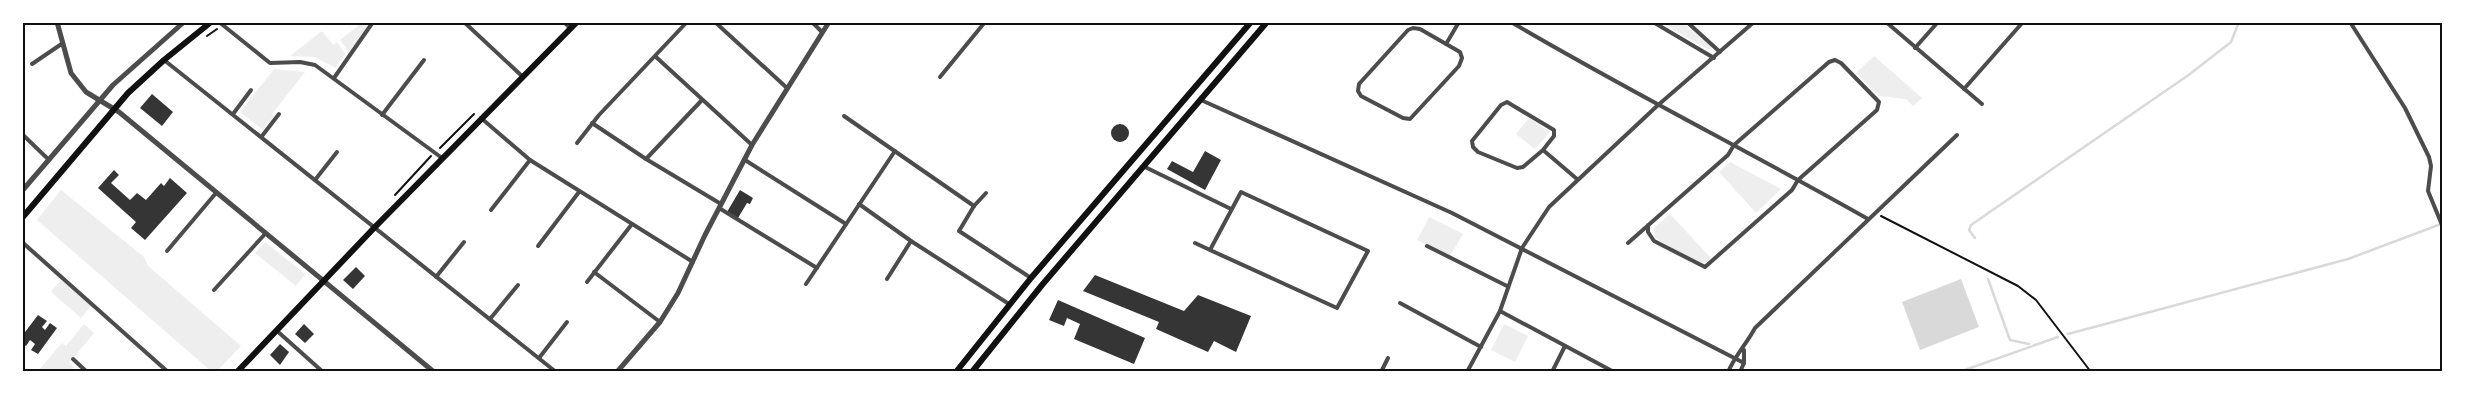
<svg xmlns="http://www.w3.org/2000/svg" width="2465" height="394" font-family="'Noto Sans',sans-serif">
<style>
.green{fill:#eee}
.water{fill:#d9d9d9}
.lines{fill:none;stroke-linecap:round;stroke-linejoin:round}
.stream{stroke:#d9d9d9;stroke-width:2.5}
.building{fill:#353535}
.path{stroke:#111;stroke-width:2}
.minor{stroke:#4c4c4c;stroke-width:4}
.tertiary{stroke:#4c4c4c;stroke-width:5}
.primary{stroke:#111;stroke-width:6}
.neatline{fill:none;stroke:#111;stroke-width:2}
</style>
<rect width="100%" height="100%" fill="#fff"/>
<!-- green -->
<g class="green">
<polygon points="363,22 370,23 349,52 340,40"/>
<polygon points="1661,23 1683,23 1712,47 1709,50"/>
<polygon points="322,31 333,45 337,42 345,54 336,68 314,57 290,56"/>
<polygon points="1874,56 1922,98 1913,106 1906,99 1879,96 1856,73"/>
<polygon points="274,69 305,72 272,114 274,116 263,130 240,112"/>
<polygon points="1529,118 1550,132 1535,149 1516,134"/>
<polygon points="1730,162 1781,189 1756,213 1719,172"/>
<polygon points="61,190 144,257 148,266 241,346 217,371 211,371 37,220"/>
<polygon points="1670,214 1711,258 1705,263 1700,264 1655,238 1653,229"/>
<polygon points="1429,217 1463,234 1450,256 1417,240"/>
<polygon points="265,242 305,274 296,286 255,253"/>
<polygon points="61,280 91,306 81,318 51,292"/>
<polygon points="84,324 94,333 69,363 74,367 70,371 39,370 62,343 66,346"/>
<polygon points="1504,324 1528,336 1515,362 1491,350"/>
</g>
<!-- water -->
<polygon class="water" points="1961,279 1979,327 1920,350 1902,302"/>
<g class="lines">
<!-- stream -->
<g class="stream">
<polyline points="1975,238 1969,230 1971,225 2190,74 2231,42 2239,22"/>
<polyline points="1988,279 2010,340 2029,344"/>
<polyline points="2068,334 2348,259 2441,224"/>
<polyline points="1959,372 2058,337"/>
</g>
</g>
<!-- building -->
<g class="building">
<polygon points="152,94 173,112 162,126 140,108"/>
<circle cx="1120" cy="133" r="9"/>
<polygon points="1205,151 1221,160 1205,190 1167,169 1172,161 1193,172"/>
<polygon points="114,170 119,175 111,183 130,200 137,193 146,200 161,183 164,186 170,178 187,193 145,240 131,228 136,222 98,188"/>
<polygon points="740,190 753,198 750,204 747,203 738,218 727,212"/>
<polygon points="356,267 365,276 353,289 343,280"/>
<polygon points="1095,275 1184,311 1198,295 1251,316 1236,352 1214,341 1208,352 1156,329 1159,322 1083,291"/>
<polygon points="1058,300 1145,338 1134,364 1074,339 1080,324 1067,318 1064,326 1049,320"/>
<polygon points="38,315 47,321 42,327 45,330 50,323 57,328 38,354 31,350 35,344 30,340 26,346 22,343 22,336"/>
<polygon points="304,324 314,334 305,343 295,334"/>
<polygon points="280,344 289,352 280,365 270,355"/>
</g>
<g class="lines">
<!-- path -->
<g class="path">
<polyline points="207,36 217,29"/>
<polyline points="440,148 474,114"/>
<polyline points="395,195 431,156"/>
<polyline points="1881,216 2018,286 2036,300 2091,372"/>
</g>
<!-- minor -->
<g class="minor">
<polyline points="219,22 270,63 300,62 315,65 442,158"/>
<polyline points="464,22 523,77"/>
<polyline points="564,22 571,29"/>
<polyline points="715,22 787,88"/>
<polyline points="812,22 822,32"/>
<path d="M1511,22C1628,91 1750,152 1868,219"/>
<polyline points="1653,22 1714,58"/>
<polyline points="1687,22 1720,52"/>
<polyline points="1886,22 1982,104"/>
<polyline points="2350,22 2405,108 2429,157 2431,166 2428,191 2442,225"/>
<polygon points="1413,28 1420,29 1460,52 1462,58 1459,66 1410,119 1403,118 1361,96 1358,91 1359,84 1408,30"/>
<polyline points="1446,44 1459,22"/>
<polyline points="1915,48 1938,22"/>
<polyline points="656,57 752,145"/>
<polyline points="164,60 556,372"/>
<polyline points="32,64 63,43"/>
<polyline points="940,77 985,22"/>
<polyline points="334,78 373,22"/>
<polyline points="1964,89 2023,22"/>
<polyline points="1201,100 1452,213 1744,363"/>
<polyline points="233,114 251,90"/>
<polyline points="382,115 424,60"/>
<polyline points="844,116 974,206"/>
<polyline points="481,118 530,160 693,262"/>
<polyline points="592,123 646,159 721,204"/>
<polyline points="22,134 48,159"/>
<polyline points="262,136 279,114"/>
<polyline points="577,143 599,115 687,22"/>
<polyline points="1543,150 1523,167 1517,168 1478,152 1473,147 1472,141 1501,105 1507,102 1554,130 1554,136 1543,150 1577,179"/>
<polyline points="646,159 702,100"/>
<polyline points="745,160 846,224"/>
<polyline points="1145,167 1231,209"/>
<polyline points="315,180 337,152"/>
<polyline points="986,193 974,206 959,231 1031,278"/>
<polyline points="859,204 911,241 1009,304"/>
<polyline points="719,208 817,268"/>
<polyline points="491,210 530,160"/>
<polyline points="22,242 168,372"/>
<polyline points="1195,243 1210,250 1337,308 1368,251 1241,192 1210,250"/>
<polyline points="1628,243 1728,155 1734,145 1829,62 1835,60 1841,63 1879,102 1877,110 1798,180 1792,190 1705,267 1654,241 1648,232 1648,225"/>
<polyline points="538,246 579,192"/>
<polyline points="1427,246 1507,286"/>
<polyline points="167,251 216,193"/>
<polyline points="594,272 660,322"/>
<polyline points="436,277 464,242"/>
<polyline points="887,279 911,241"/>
<polyline points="587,282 632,224"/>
<polyline points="806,284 895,151"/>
<polyline points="214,290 265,234"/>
<polyline points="1400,303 1481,347"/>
<polyline points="1500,311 1614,372"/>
<polyline points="490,319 518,285"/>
<polyline points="276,330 323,372"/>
<polyline points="539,358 567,322"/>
<polyline points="73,359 87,372"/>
<polyline points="1381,372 1388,358"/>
<polyline points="1467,372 1500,311 1522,248 1549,207 1657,106 1754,22"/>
<polyline points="1552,372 1565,346"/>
<path d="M1728,372C1735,356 1747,343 1755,328L1957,135"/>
<polyline points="1740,372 1744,363 1744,350"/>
</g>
<!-- tertiary -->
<g class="tertiary">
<polyline points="57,22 71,73 86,92 119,112 434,372"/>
<polyline points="22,191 113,85 184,22"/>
<polyline points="617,372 660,322 678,293 705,235 752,145 829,22"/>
</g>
<!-- primary -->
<g class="primary">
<polyline points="22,218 128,93 164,60 211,22"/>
<polyline points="237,372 374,228 577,22"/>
<polyline points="956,372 1031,278 1251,22"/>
<polyline points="972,372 1042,285 1267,22"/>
</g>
</g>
<!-- border -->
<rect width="2465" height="394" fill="none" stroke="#ffffff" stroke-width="48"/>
<rect x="24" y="24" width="2417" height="346" class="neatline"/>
</svg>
